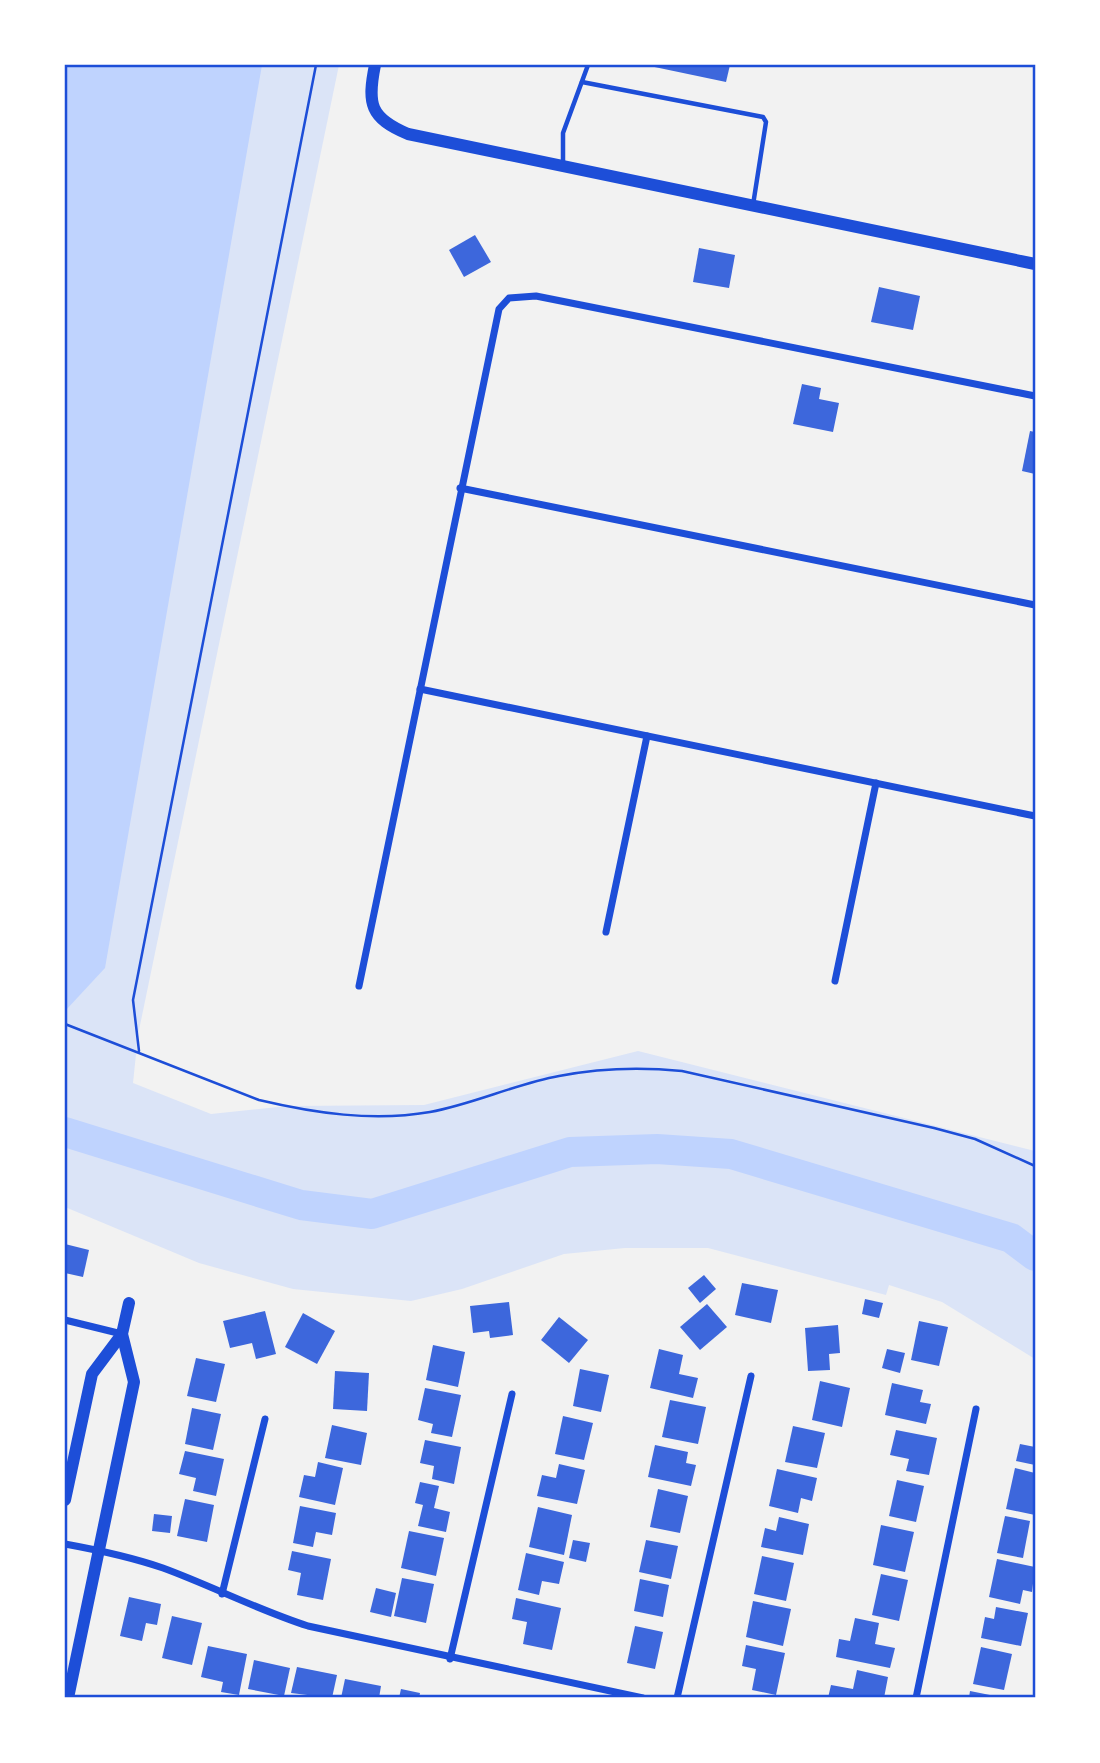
<svg xmlns="http://www.w3.org/2000/svg" width="1100" height="1763" font-family="'PT Sans',sans-serif">
<style>
.green{fill:#dbe4f7}
.water{fill:#bfd3fe}
.lines{fill:none;stroke-linecap:round;stroke-linejoin:round}
.river{stroke:#bfd3fe;stroke-width:30}
.building{fill:#3d67dc}
.path{stroke:#1d4ed8;stroke-width:2.5}
.service{stroke:#1d4ed8;stroke-width:4.5}
.minor{stroke:#1d4ed8;stroke-width:7}
.tertiary{stroke:#1d4ed8;stroke-width:12}
.neatline{fill:none;stroke:#1d4ed8;stroke-width:2.5}
</style>
<rect width="100%" height="100%" fill="#f2f2f2"/>
<!-- green -->
<polygon class="green" points="65,65 339,65 138,1035 133,1083 211,1114 288,1106 424,1105 638,1051 1035,1151 1035,1359 942,1302 889,1285 886,1295 708,1248 625,1248 564,1254 462,1289 411,1301 293,1289 199,1263 65,1207"/>
<!-- water -->
<polygon class="water" points="65,65 262,65 105,968 66,1010"/>
<g class="lines">
<!-- river -->
<polyline class="river" points="65,1132 301,1205 372,1214 570,1152 657,1149 731,1154 1011,1238 1035,1256"/>
</g>
<!-- building -->
<g class="building">
<polygon points="645,65 730,65 726,82"/>
<polygon points="475,235 491,262 464,277 449,250"/>
<polygon points="699,248 735,255 729,288 693,282"/>
<polygon points="879,287 920,296 913,330 871,322"/>
<polygon points="802,384 821,388 819,399 839,403 833,432 793,424"/>
<polygon points="1030,431 1035,432 1035,474 1022,471"/>
<polygon points="65,1244 89,1250 83,1277 65,1273"/>
<polygon points="704,1275 716,1289 700,1303 688,1288"/>
<polygon points="742,1283 778,1290 771,1323 735,1315"/>
<polygon points="865,1299 883,1303 879,1318 862,1314"/>
<polygon points="509,1302 513,1335 490,1338 489,1331 473,1333 470,1306"/>
<polygon points="707,1304 727,1327 700,1350 680,1327"/>
<polygon points="265,1311 276,1354 256,1359 252,1343 230,1348 223,1321"/>
<polygon points="303,1313 335,1331 317,1364 285,1347"/>
<polygon points="559,1317 588,1340 569,1363 541,1340"/>
<polygon points="919,1321 948,1327 939,1366 911,1360"/>
<polygon points="838,1325 840,1353 829,1354 830,1370 808,1371 805,1328"/>
<polygon points="433,1345 465,1352 458,1387 426,1380"/>
<polygon points="659,1349 683,1355 679,1374 698,1378 693,1398 650,1388"/>
<polygon points="887,1349 905,1353 900,1373 882,1368"/>
<polygon points="196,1358 225,1364 216,1402 187,1396"/>
<polygon points="580,1369 609,1375 601,1412 573,1406"/>
<polygon points="335,1371 369,1373 367,1411 333,1409"/>
<polygon points="820,1381 850,1388 842,1427 812,1420"/>
<polygon points="892,1383 923,1390 920,1402 931,1404 926,1424 885,1415"/>
<polygon points="425,1388 461,1395 452,1437 431,1433 433,1424 418,1420"/>
<polygon points="670,1400 706,1407 698,1444 662,1437"/>
<polygon points="192,1408 221,1414 213,1450 185,1444"/>
<polygon points="563,1416 593,1423 584,1460 555,1454"/>
<polygon points="332,1425 367,1433 361,1465 325,1458"/>
<polygon points="793,1426 825,1433 817,1468 785,1462"/>
<polygon points="896,1430 937,1438 929,1475 906,1471 909,1459 890,1455"/>
<polygon points="425,1440 461,1447 454,1484 432,1479 434,1466 420,1463"/>
<polygon points="1020,1444 1035,1447 1035,1465 1016,1461"/>
<polygon points="655,1445 688,1452 686,1463 696,1465 691,1486 648,1477"/>
<polygon points="185,1451 224,1459 216,1496 193,1491 196,1478 179,1474"/>
<polygon points="318,1462 343,1468 335,1505 299,1497 304,1475 315,1477"/>
<polygon points="559,1464 585,1470 577,1504 537,1496 542,1475 556,1478"/>
<polygon points="1015,1468 1035,1473 1035,1515 1006,1509"/>
<polygon points="777,1469 817,1478 812,1501 801,1498 798,1513 769,1506"/>
<polygon points="897,1480 924,1486 916,1522 889,1516"/>
<polygon points="420,1482 439,1486 434,1508 450,1512 446,1532 418,1526 423,1505 415,1503"/>
<polygon points="658,1489 688,1496 680,1533 650,1527"/>
<polygon points="185,1499 214,1505 207,1542 177,1536"/>
<polygon points="300,1506 336,1513 332,1535 316,1532 313,1547 293,1543"/>
<polygon points="538,1507 572,1515 564,1555 529,1547"/>
<polygon points="154,1514 172,1516 170,1533 152,1531"/>
<polygon points="1005,1516 1030,1521 1023,1558 997,1553"/>
<polygon points="779,1517 809,1524 803,1555 761,1547 765,1528 776,1531"/>
<polygon points="881,1525 914,1532 905,1572 873,1565"/>
<polygon points="409,1531 444,1538 436,1576 401,1568"/>
<polygon points="573,1540 590,1543 586,1562 569,1558"/>
<polygon points="646,1540 678,1546 671,1579 639,1572"/>
<polygon points="292,1551 331,1559 323,1600 297,1595 301,1573 288,1570"/>
<polygon points="526,1553 564,1562 559,1584 542,1581 539,1595 518,1590"/>
<polygon points="762,1556 794,1563 786,1601 754,1594"/>
<polygon points="997,1559 1035,1567 1032,1592 1023,1590 1020,1604 989,1597"/>
<polygon points="881,1574 908,1580 899,1621 872,1615"/>
<polygon points="402,1578 434,1584 426,1623 394,1616"/>
<polygon points="640,1579 669,1585 663,1617 634,1611"/>
<polygon points="376,1588 396,1593 391,1617 370,1612"/>
<polygon points="129,1597 161,1604 157,1625 146,1623 142,1641 120,1636"/>
<polygon points="516,1598 561,1608 552,1650 523,1644 527,1622 512,1619"/>
<polygon points="753,1601 791,1609 783,1646 746,1637"/>
<polygon points="996,1607 1028,1613 1021,1646 981,1638 985,1617 994,1619"/>
<polygon points="172,1616 202,1623 192,1665 162,1658"/>
<polygon points="855,1618 879,1623 875,1644 895,1648 890,1668 836,1657 839,1639 850,1641"/>
<polygon points="635,1626 663,1632 655,1669 627,1663"/>
<polygon points="746,1645 785,1653 776,1695 752,1690 756,1669 742,1666"/>
<polygon points="208,1646 247,1654 239,1695 221,1692 223,1682 201,1677"/>
<polygon points="981,1647 1012,1654 1004,1690 973,1684"/>
<polygon points="254,1660 290,1668 284,1696 248,1689"/>
<polygon points="297,1667 337,1675 332,1698 291,1693"/>
<polygon points="857,1670 888,1677 884,1698 828,1698 831,1685 853,1689"/>
<polygon points="345,1679 381,1686 379,1698 341,1698"/>
<polygon points="401,1689 420,1693 419,1698 399,1698"/>
<polygon points="970,1691 1000,1697 1000,1698 969,1698"/>
</g>
<g class="lines">
<!-- path -->
<g class="path">
<path d="M65,1024L259,1100C314,1113 373,1122 430,1112C474,1104 515,1084 559,1076C600,1068 641,1067 682,1071L934,1128L975,1139L1035,1166"/>
<polyline points="139,1051 133,1000 316,65"/>
</g>
<!-- service -->
<g class="service">
<polyline points="582,82 763,117 766,122 753,205"/>
<polyline points="563,164 563,133 588,65"/>
</g>
<!-- minor -->
<g class="minor">
<polyline points="460,488 1035,605"/>
<polyline points="420,689 1035,816"/>
<polyline points="606,932 647,736"/>
<polyline points="835,981 876,783"/>
<polyline points="359,986 499,309 509,298 536,296 1035,396"/>
<polyline points="65,1320 122,1334"/>
<path d="M65,1544C98,1550 131,1557 163,1568C212,1586 258,1610 308,1626L643,1698"/>
<polyline points="222,1594 265,1419"/>
<polyline points="450,1659 512,1394"/>
<polyline points="677,1698 751,1376"/>
<polyline points="916,1698 976,1409"/>
</g>
<!-- tertiary -->
<g class="tertiary">
<path d="M375,65C367,104 370,118 408,134L1035,264"/>
<polyline points="65,1500 92,1374 122,1334"/>
<polyline points="68,1698 134,1382 122,1334 129,1303"/>
</g>
</g>
<!-- border -->
<rect width="1100" height="1763" fill="none" stroke="#ffffff" stroke-width="133"/>
<rect x="66" y="66" width="968" height="1630" class="neatline"/>
</svg>
